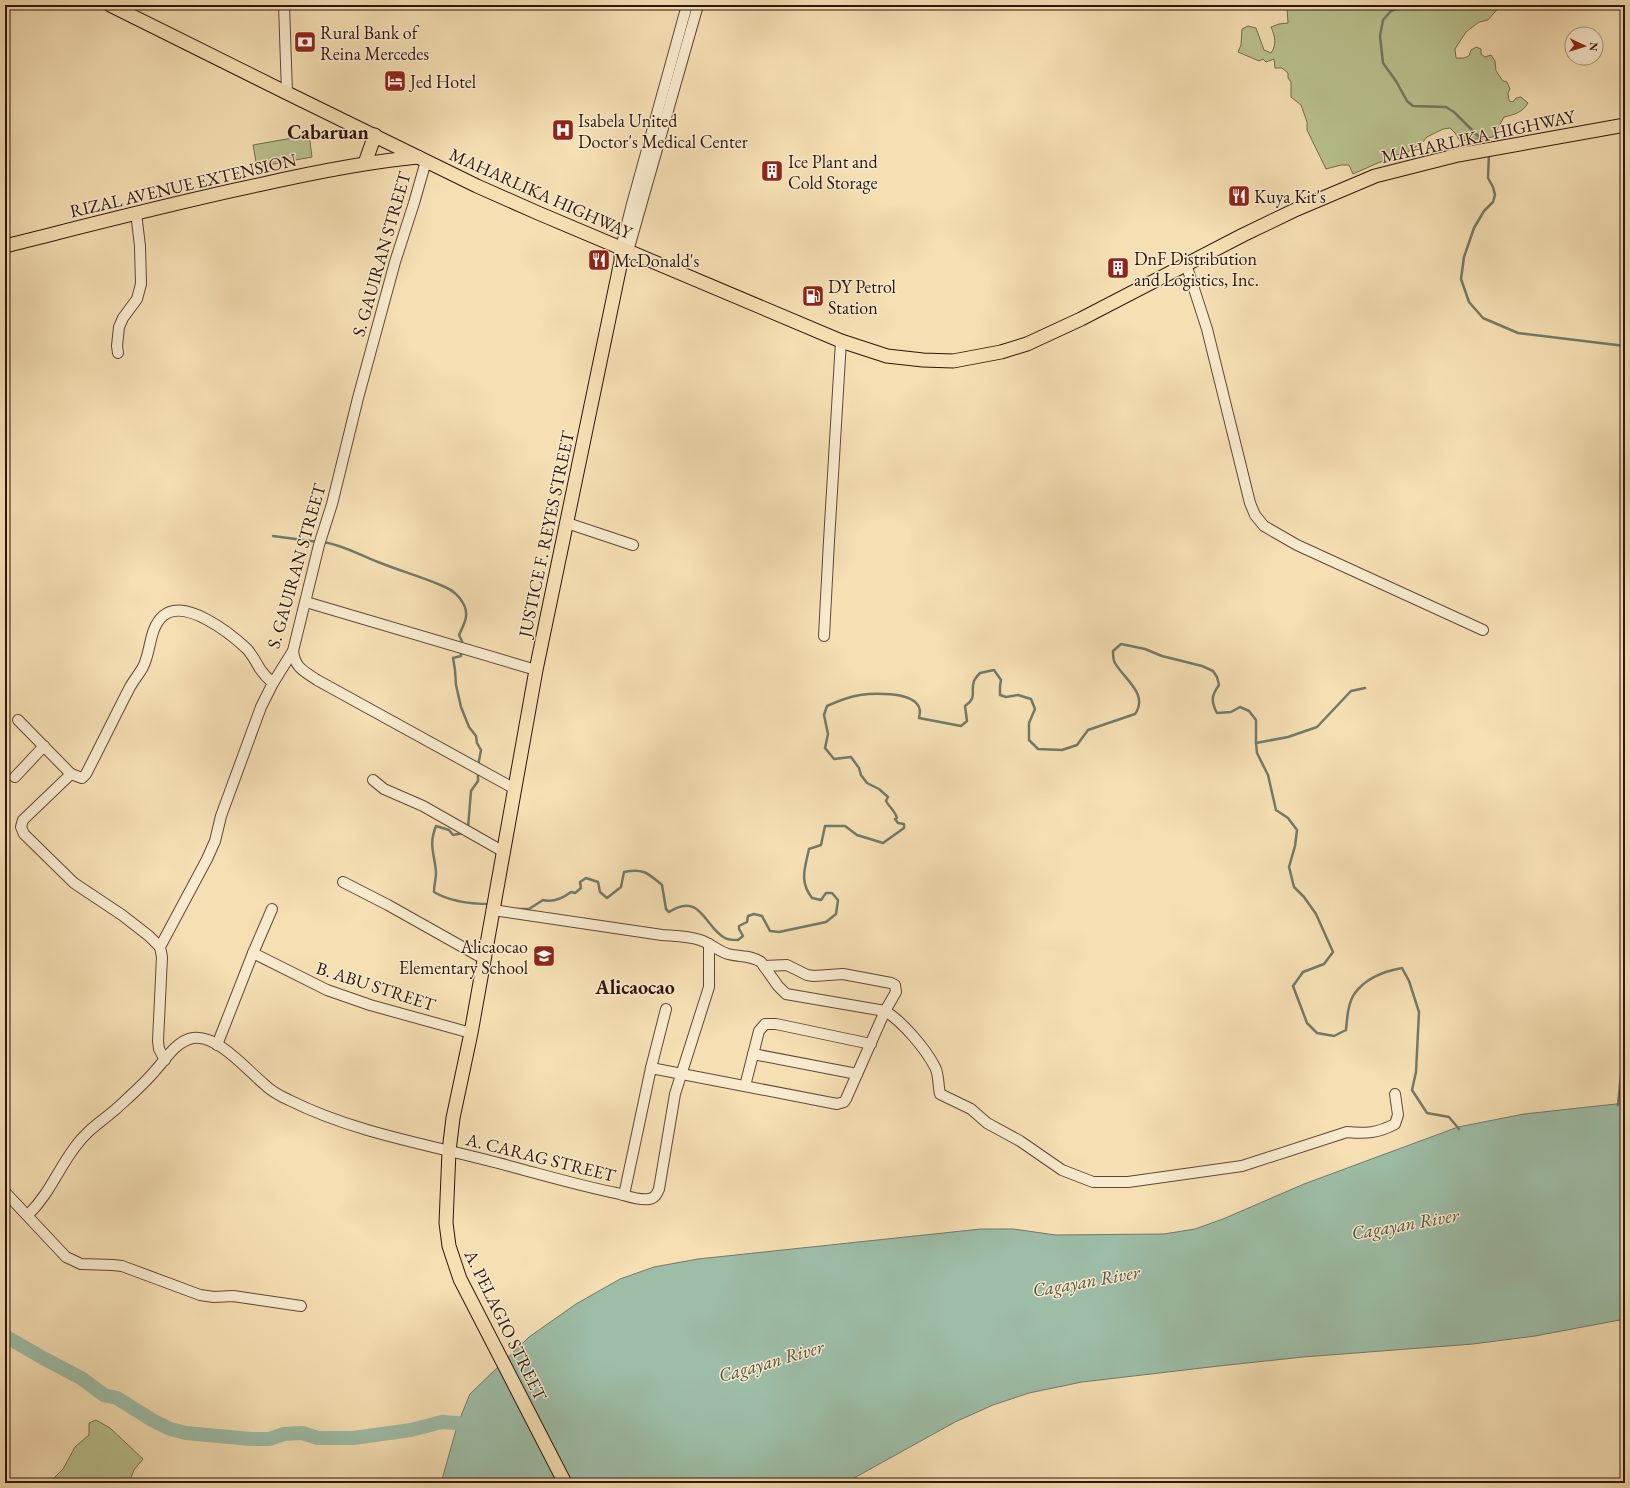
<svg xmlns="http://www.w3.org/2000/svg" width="1630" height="1488" font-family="'EB Garamond',serif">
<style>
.green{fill:#b9c28f;stroke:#746c4d}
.water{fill:#9dbda7;stroke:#717a69}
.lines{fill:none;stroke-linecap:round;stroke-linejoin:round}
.stream{stroke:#717a69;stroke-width:2.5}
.river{stroke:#9dbda7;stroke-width:14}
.minor-casing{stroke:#604835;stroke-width:12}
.major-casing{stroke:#2e150b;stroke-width:15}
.minor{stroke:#f8eace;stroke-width:10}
.major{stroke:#f5dfb3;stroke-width:13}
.labels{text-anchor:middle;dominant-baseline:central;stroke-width:3;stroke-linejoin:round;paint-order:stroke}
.poi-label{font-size:18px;fill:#2e150b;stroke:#f8eace;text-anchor:start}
.street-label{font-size:18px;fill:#2e150b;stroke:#f8eace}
.water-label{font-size:19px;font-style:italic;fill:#555042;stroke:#f8eace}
.quarter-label{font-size:20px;font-weight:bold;fill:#2e150b;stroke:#f8eace}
</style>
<rect width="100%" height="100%" fill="#f5dfb3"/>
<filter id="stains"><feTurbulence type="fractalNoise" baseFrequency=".005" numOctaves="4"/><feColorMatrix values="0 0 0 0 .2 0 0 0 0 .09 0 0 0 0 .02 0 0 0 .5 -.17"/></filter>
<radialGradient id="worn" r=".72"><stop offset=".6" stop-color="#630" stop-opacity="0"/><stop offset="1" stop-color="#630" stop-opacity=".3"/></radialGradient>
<!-- green -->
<g class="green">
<path d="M1297,5H1303L1306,9L1310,5H1501L1488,20L1479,22L1466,32L1455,49L1456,58H1464L1469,56L1471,50L1476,47L1481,49V54L1485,57L1491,55L1495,61L1496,71L1503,81L1507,82L1510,89L1508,93L1509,101L1513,102L1516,98L1521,97L1528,103C1523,112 1514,115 1504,117L1493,137L1460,141L1455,133L1450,128L1443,129L1427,137L1422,143L1404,154L1394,155L1386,161L1380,162L1353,174L1349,165H1341L1326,169L1307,130V122L1301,105L1291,97V82L1288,78V73L1282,68H1275L1274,59L1266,62L1263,59L1259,61L1238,52L1241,45L1242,29L1248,26L1256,28L1264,50L1271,53C1277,45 1275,36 1271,27L1279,24L1288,23L1287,8Z"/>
<polygon points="309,135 312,157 257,167 253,145"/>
<polygon points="96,1420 110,1428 143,1459 134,1470 129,1483 49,1483 63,1469 75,1447 89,1435 89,1423"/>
</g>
<!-- water -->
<polygon class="water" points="1625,1103 1625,1319 1535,1336 1473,1344 1303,1357 1219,1366 1082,1382 1029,1393 993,1405 955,1422 845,1483 441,1483 458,1423 470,1394 529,1337 576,1304 620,1279 654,1267 698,1259 981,1229 1013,1229 1056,1235 1164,1234 1195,1229 1223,1219 1304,1184 1458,1127 1524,1114"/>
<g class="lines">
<!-- stream -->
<g class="stream">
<polyline points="1407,5 1391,11 1383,20 1380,36 1383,63 1396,81 1407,101 1413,106 1446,107 1454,112 1485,143 1487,146"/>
<polyline points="1489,153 1488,178 1493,187 1495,195 1493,202 1484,211 1474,228 1464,257 1461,279 1469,302 1483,318 1518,333 1625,346"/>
<polyline points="273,536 318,542"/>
<path d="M323,542C343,545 360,555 378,562C400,571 423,577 445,587C452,590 459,596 463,603C470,615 464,624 459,635L462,641L461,646"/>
<polyline points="461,651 461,656 453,658 455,670 456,685 461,707 469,727 476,736 477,743 481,750 478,766"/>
<polyline points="1256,743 1288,737 1317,727 1351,691 1365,688"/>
<polyline points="468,828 471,791 478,781 478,773"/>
<path d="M463,833L453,835L449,830L436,826C428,846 435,854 436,873C436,879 434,885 434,892C449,901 472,904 490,904"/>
<path d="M516,909H529L543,900C554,903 563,898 571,892L575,893L581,888L580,882L586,878L598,882L600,892L607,898L621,887L624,872C643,868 648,873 662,885L666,909L669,912C701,891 705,928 725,938C728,940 734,940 738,940L743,936L739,929V926L747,922L748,916L754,914L762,916L770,931L779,932L826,922L836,914L838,900L832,893H826L821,900L812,898C799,881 805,868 809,849L821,845L825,826H845L857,835L883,843L904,828V824L898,823L895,819L897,818C895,811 890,808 886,801L888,797L879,789L867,783L861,775L859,768L851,757L834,759L825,748L828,734L824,715L827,706C838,701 848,697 860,695C873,693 908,692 917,704C921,708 920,713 919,718L961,726L967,721L965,706C978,697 970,692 974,681C975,679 978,675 980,673L994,670L1001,680L1000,686V695L1006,697L1018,695L1031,699L1035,709L1029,723V740L1038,749L1062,750L1077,745L1088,730L1135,714C1149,694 1124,679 1115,663C1113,660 1113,655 1113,651L1121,644L1145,649L1162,656L1202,666L1213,671L1217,677L1219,685C1211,696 1211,702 1217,713L1231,712L1240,707L1249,711L1256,720V743L1257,753L1268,775L1276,810L1288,818L1297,830L1295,846L1289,867L1294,887L1304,897L1316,914L1333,952L1324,964L1303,972L1293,986L1307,1023L1317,1033L1334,1036L1346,1030C1347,1019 1348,1002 1355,993C1366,978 1385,971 1402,968L1409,981L1419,1012L1416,1072L1412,1090L1427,1113L1449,1117L1459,1129"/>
<polyline points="1618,1105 1625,1034"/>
</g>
<!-- river -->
<polyline class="river" points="5,1336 43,1358 81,1378 104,1395 117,1398 152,1420 170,1429 186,1433 251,1439 269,1439 284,1434 302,1433 318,1438 353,1438 411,1430 442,1422 458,1423 471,1435"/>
<!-- minor casing -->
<g class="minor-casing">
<g id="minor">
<polyline points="284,5 287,93"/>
<polyline points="621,248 632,204 687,5"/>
<polyline points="628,251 698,5"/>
<polyline points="1186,264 1207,329 1250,503 1255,515 1264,526 1297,545 1483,630"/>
<polyline points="118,353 117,346 119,327 123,318 137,299 141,284 140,246 136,213"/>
<polyline points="567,523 633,545"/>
<polyline points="306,602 536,670"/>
<polyline points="824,636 829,541 841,341"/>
<path d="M293,651C295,668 304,671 317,680L515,789"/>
<polyline points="18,720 71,774 23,820 21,827 24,834 74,883 122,915 149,936 160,947"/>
<path d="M71,774L82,778L86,774C101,745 115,716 130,687C134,680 139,674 143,667C151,652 149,628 163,616C185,597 231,634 247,649C253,656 256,662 260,669C264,675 268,679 273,683"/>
<polyline points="15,777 44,746"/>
<polyline points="373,780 384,789 423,806 504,852"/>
<polyline points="343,882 388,905 484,959"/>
<path d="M493,910L662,935C675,936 688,936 700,940C710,943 718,951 728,954C739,957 751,955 761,962L778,986L786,994L885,1011C902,1021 925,1048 935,1067C939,1074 938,1086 940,1094L971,1109L987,1123L1020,1141L1062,1170L1093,1182H1128L1242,1166L1347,1132C1366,1134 1378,1133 1395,1124L1398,1115L1395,1094"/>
<polyline points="253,953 327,990 370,1005 471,1033"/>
<polyline points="217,1045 253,953 272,909"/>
<polyline points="753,1054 857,1074"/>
<polyline points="165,1060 159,1049 158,1041 162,957 160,947 207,859 215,841 221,816 261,707 273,683 293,651 319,545 332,504 358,398 395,262 414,203 426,161"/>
<polyline points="651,1068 666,1009"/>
<polyline points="745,1086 759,1031 765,1024 776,1024 871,1044"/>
<polyline points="5,1192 66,1257 81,1264 113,1265 122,1266 200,1295 214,1297 233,1296 301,1306"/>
<polyline points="624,1195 651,1068 837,1104 844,1102 846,1099 885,1011 896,992 895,985 891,983 843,974 814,976 807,975 787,965 764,966"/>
<path d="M28,1215C50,1193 57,1171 75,1147C87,1130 101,1122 116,1109C129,1097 143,1085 154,1072C165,1060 176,1041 193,1038C217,1034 247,1070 264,1084C271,1091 280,1096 289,1100C359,1135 438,1146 513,1167C547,1176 581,1186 616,1193C625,1195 639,1201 649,1199C655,1198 657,1194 659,1189L675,1094L709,987V944"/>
</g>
</g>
<!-- major casing -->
<g class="major-casing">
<g id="major">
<polyline points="110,5 287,93 477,186 538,213 841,341 887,356 923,360 953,361 1001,352 1027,344 1081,319 1243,235 1297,209 1375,176 1458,155 1625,125"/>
<polyline points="365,163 375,135"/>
<path d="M5,246C89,225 173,203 258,185C311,173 364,162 418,157"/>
<polyline points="565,1483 460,1279 449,1246 446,1223 449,1151 453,1118 471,1033 536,670 621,261 621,248"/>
</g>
</g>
<!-- minor -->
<use href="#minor" class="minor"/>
<!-- major -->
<use href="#major" class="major"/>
</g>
<!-- icons -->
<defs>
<g id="bank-square" transform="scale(1.15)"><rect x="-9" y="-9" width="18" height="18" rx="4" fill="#8f2418" stroke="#f8eace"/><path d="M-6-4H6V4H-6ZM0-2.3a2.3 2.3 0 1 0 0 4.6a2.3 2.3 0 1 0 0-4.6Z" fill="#fff"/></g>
<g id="hotel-square" transform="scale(1.15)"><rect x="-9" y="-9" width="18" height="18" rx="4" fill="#8f2418" stroke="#f8eace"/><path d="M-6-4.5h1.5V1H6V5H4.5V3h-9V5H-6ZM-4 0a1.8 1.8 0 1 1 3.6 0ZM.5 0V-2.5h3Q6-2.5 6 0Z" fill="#fff"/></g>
<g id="hospital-square" transform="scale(1.15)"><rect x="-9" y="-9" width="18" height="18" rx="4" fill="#8f2418" stroke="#f8eace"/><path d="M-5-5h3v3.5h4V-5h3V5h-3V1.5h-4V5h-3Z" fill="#fff"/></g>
<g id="building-square" transform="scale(1.15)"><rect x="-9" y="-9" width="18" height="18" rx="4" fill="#8f2418" stroke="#f8eace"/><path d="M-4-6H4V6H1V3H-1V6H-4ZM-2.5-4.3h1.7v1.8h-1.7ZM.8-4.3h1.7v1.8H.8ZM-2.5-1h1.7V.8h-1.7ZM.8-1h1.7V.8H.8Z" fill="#fff"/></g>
<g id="restaurant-square" transform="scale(1.15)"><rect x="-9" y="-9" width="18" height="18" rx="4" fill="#8f2418" stroke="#f8eace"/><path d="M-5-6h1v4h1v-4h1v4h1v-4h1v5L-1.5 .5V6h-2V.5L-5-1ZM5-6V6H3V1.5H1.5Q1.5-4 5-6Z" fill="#fff"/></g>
<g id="fuel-square" transform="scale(1.15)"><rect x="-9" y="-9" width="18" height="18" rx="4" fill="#8f2418" stroke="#f8eace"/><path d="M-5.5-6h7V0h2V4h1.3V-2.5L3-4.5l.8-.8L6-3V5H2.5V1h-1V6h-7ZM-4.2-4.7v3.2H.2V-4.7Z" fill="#fff"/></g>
<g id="school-square" transform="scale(1.15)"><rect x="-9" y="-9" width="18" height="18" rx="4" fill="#8f2418" stroke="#f8eace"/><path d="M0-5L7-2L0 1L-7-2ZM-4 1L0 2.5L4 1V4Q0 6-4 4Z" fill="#fff"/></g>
</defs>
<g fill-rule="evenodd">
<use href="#bank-square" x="305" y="42"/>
<use href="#hotel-square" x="395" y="81"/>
<use href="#hospital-square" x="563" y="130"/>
<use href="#building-square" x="772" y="171"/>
<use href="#restaurant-square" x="1239" y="196"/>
<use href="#restaurant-square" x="599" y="260"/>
<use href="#building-square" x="1118" y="268"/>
<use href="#fuel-square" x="813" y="296"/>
<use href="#school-square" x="544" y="956"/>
</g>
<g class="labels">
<!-- poi labels -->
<g class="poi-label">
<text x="320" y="32">Rural Bank of<tspan x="320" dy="21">Reina Mercedes</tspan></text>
<text x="410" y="81">Jed Hotel</text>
<text x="578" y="120">Isabela United<tspan x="578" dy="21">Doctor's Medical Center</tspan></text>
<text x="788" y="161">Ice Plant and<tspan x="788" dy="21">Cold Storage</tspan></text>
<text x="1254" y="196">Kuya Kit's</text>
<text x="1134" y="258">DnF Distribution<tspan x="1134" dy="21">and Logistics, Inc.</tspan></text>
<text x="614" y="260">McDonald's</text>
<text x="828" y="286">DY Petrol<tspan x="828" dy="21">Station</tspan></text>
<text x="528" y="946" text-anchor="end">Alicaocao<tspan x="528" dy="21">Elementary School</tspan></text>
</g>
<!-- street labels -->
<g class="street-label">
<text transform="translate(1478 136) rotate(-12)">MAHARLIKA HIGHWAY</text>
<text transform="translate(183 185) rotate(-13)">RIZAL AVENUE EXTENSION</text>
<text transform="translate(541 193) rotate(24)">MAHARLIKA HIGHWAY</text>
<text transform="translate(381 254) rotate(-74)">S. GAUIRAN STREET</text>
<text transform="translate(546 534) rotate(-78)">JUSTICE F. REYES STREET</text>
<text transform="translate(296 566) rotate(-74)">S. GAUIRAN STREET</text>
<text transform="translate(376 986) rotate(18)">B. ABU STREET</text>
<text transform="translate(541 1157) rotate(14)">A. CARAG STREET</text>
<text transform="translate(506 1325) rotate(64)">A. PELAGIO STREET</text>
</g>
<!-- water labels -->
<g class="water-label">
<text transform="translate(1405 1224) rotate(-10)">Cagayan River</text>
<text transform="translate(1086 1281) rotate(-10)">Cagayan River</text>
<text transform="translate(771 1361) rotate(-16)">Cagayan River</text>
</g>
<!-- quarter labels -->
<g class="quarter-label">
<text x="328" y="132">Cabaruan</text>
<text x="635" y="987">Alicaocao</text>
</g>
</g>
<!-- margin -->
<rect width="1630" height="1488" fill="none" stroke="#f5dfb3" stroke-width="20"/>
<rect x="6" y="6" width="1618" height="1476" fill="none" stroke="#2e150b" stroke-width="2"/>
<rect x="10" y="10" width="1610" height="1468" fill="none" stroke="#2e150b"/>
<!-- north arrow -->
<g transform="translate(1584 46) rotate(94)"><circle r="19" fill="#f8eace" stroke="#a79580"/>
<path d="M0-3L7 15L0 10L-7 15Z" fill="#8f2418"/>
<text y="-6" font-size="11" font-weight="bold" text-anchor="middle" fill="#2e150b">N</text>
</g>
<rect width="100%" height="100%" filter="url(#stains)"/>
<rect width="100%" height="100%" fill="url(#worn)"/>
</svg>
